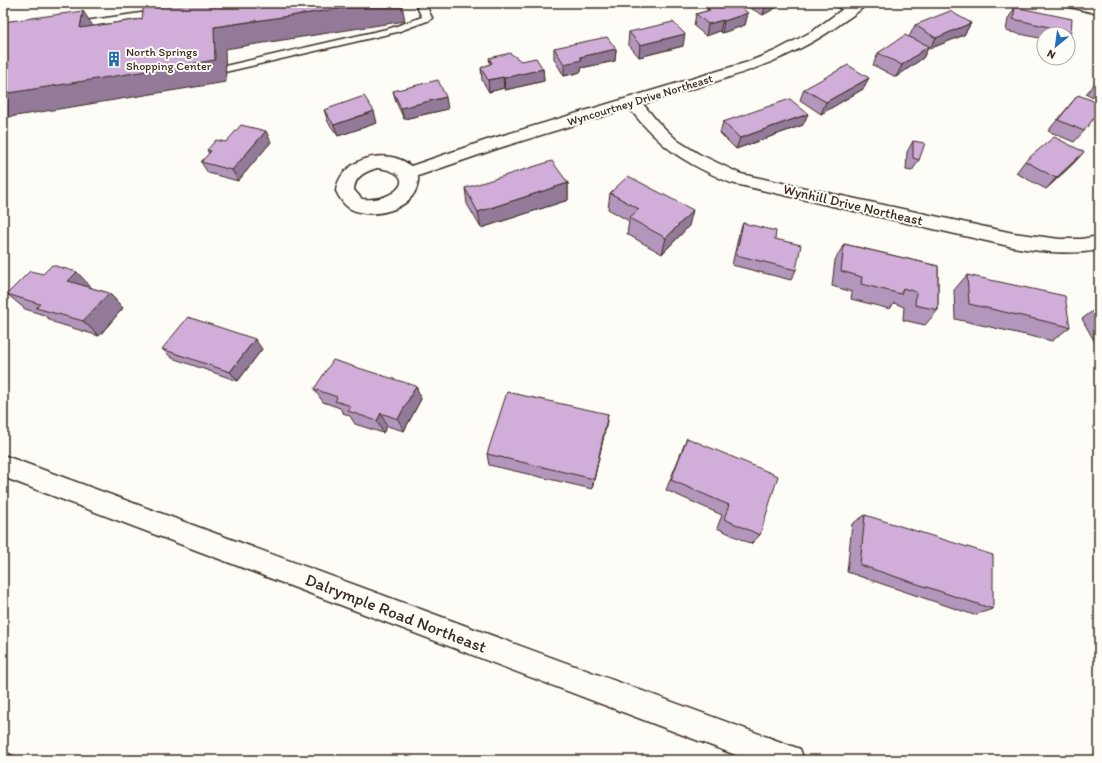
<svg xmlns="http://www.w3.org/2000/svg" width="1102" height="763" font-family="Itim,sans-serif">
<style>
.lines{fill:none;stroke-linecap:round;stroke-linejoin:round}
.lane-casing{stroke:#3b2a1e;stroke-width:3}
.street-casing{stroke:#3b2a1e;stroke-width:3}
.secondary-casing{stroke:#3b2a1e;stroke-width:3}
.lane{fill:#fdfcf7;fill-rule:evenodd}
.street{fill:#fdfcf7;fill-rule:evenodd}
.secondary{fill:#fdfcf7;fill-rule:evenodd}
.wall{fill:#b396bb;stroke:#3b2a1e}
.shaded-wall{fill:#927a98;stroke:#3b2a1e}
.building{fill:#d0aed9;stroke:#3b2a1e}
.labels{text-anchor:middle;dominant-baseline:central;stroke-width:4;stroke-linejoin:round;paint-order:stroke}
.far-poi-label{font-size:12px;fill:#3b2a1e;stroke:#fdfcf7;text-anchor:start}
.far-street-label{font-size:12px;fill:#3b2a1e;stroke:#fdfcf7}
.street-label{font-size:14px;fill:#3b2a1e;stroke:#fdfcf7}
.near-street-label{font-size:17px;fill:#3b2a1e;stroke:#fdfcf7}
</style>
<rect width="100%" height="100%" fill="#fdfcf7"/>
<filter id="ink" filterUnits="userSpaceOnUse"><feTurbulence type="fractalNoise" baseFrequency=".025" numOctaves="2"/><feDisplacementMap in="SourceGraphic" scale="8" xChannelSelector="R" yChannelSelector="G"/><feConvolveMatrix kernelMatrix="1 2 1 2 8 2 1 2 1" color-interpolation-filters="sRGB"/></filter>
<g filter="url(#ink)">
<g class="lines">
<!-- lane casing -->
<g class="lane-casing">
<g id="lane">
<polygon points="415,3 425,3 432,18 430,20 397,32 225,72 220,69 225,66 391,28 422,17"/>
<polygon points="831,3 843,3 855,11 850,14"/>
<polygon points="162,10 165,11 165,15 71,29 66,26 71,23"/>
</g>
</g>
<!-- street casing -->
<g class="street-casing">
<g id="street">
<path d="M851,3H867C861,11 851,16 843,22C784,66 712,82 643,104L657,121L678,141L699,154L741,174L1013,233L1060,239H1081L1099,236V250C1070,255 1042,252 1013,247L731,183C683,162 662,149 629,108L499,148L418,176C421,208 373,222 349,208C343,204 339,197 336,191C340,158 387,146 411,166L487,140L748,62L775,51L813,31ZM377,168C423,173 395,203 362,199L354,190C355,176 365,172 377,168Z"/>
<polygon points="1064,3 1088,3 1099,6 1099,14 1066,6"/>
</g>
</g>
<!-- secondary casing -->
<g class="secondary-casing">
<polygon id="secondary" points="3,455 789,745 800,749 804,760 749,760 3,477"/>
</g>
<!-- lane -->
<use href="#lane" class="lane"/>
<!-- street -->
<use href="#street" class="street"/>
<!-- secondary -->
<use href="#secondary" class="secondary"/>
</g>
<!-- wall -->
<g class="wall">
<polygon points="741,3 784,3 763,15"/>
<polygon points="1015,7 1071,32 1068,36 1068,34 1044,34 1044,39 1006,31 1008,19"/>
<polygon points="707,8 748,13 745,25 722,33 720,31 706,36 694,26 696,14 707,11"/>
<polygon points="971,23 964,35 929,49 928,48 923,58 896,77 873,65 878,53 909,37 915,25"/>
<polygon points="629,32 683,46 639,57 628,44"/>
<polygon points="554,48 616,49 615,61 581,68 581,72 564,76 554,59"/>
<polygon points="489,58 521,61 543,69 544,81 505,90 504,88 489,92 482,80 481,68 490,64"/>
<polygon points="1099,78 1099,99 1086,94"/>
<polygon points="804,89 863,89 821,114 800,100"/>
<polygon points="393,91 448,109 404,119 396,102"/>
<polygon points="1078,95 1084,131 1074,142 1048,131"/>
<polygon points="324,110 377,123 338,136 328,122"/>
<polygon points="723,122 803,125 736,149 720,133"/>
<polygon points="913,141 919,160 912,171 906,170 907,152"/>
<polygon points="226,142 271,142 238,181 208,173 201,162 209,154 207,150"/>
<polygon points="1025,161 1074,163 1046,189 1016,173"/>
<polygon points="568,183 568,200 481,228 467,204 465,188"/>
<polygon points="610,193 689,226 662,254 627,234 629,221 608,209"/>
<polygon points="743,223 775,239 796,270 791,280 732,265 739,234"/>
<polygon points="844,244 938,266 938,310 925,325 903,320 904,307 894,303 890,309 851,299 852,292 832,286 835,260"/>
<polygon points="967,275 1070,327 1052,341 955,319 954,290"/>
<polygon points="91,288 109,293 123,308 99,336 53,322 44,315 25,309 7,294 92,288"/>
<polygon points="1095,309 1099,309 1099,346 1097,346 1082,319"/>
<polygon points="162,349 262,349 238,381 172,358"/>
<polygon points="416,386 421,399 404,431 387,426 383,433 355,424 350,416 343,413 340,408 323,402 314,389"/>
<polygon points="608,414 606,426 592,489 489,465 487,454"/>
<polygon points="687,438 760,535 751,544 717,528 722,515 666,490"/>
<polygon points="865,515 993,609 974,615 847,572 852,524"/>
</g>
<!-- shaded-wall -->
<g class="shaded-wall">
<polygon points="378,3 404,3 404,4 402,5 405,21 225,49 226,82 3,118 3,94 214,27"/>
<polygon points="766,3 784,3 763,15"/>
<polygon points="83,11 97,32 80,28"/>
<polygon points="748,13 745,25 722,33 724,21"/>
<polygon points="723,20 720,31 706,36 708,24"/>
<polygon points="971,23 964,35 929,49 936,38"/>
<polygon points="685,34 683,46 639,57 640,45"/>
<polygon points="929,46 923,58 896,77 902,65"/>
<polygon points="616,49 615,61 581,68 581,72 564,76 564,64 580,57"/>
<polygon points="543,69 544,81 505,90 504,78"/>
<polygon points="503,77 504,88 489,92 488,80"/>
<polygon points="869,78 863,89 821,114 826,102"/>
<polygon points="446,97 448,109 404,119 401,108"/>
<polygon points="374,111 377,123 338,136 334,125"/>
<polygon points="808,114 803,125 736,149 740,138"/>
<polygon points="266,131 271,142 238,181 232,170"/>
<polygon points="1084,152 1074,163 1046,189 1056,178"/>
<polygon points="568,183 568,200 481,228 478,212"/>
<polygon points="693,210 689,226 662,254 666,238"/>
<polygon points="77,272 92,288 84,296 68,281"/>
<polygon points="109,293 123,308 99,336 83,321"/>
<polygon points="255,339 262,349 238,381 230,372"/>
<polygon points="416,386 421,399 404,431 398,419"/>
<polygon points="381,413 387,426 383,433 377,421"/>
<polygon points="608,414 606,426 592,489 594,479"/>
<polygon points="3,750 23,760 3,760"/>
</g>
<!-- building -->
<g class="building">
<polygon points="144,3 378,3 214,27 215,60 3,94 3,22 83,11 80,28 142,19"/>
<polygon points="724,3 735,3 748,13 724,21 723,20 708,24 696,14 710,10 707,8"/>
<polygon points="1015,7 1072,19 1071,32 1013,19"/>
<polygon points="950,11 971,23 936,38 915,25"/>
<polygon points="673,22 685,34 640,45 629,32"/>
<polygon points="905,35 929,46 902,65 878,53"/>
<polygon points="607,37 616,49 580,57 582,60 564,64 554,48"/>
<polygon points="510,53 521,61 536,58 543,69 504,78 503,77 488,80 481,68 492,63 489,58"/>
<polygon points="848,65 869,78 826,102 804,89"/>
<polygon points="1099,78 1099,84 1096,82"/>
<polygon points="438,80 446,97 401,108 393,91"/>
<polygon points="1078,95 1099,103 1099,111 1084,131 1058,120"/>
<polygon points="364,96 374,111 334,125 324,110"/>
<polygon points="790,99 808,114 740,138 723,122"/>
<polygon points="241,125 266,131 232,170 201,162 211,151 207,150 216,140 226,142"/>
<polygon points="1054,137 1084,152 1056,178 1025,161"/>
<polygon points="913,141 925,143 919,160 913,158"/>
<polygon points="552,161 568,183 478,212 465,188"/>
<polygon points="628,176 693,210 666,238 629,218 639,209 610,193"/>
<polygon points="743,223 776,231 775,239 801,245 796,270 736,255"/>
<polygon points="844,244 938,266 938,310 915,305 916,292 903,288 901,294 861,284 862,277 841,271"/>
<polygon points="52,265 77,272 68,281 109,293 83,321 36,308 40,304 7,294 30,271 43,274"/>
<polygon points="967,275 1065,296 1070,327 969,304"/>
<polygon points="1095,309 1099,309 1099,317"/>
<polygon points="188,317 255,339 230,372 162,349"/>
<polygon points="333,360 416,386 398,419 381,413 377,421 348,411 351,406 335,401 337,397 314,389"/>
<polygon points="507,392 608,414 594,479 487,454"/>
<polygon points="687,438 778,476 760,535 724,519 729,505 671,480"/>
<polygon points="865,515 993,555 993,609 860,565"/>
</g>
</g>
<!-- icons -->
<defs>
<g id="building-bare" transform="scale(1.2)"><path d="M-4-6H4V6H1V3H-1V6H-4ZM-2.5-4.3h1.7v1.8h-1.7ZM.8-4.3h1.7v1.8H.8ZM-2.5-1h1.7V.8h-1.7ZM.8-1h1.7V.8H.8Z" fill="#1f6fb2" stroke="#fdfcf7" stroke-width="2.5" paint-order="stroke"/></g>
</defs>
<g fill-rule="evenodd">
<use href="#building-bare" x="114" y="59"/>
</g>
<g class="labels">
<!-- far-poi labels -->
<g class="far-poi-label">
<text x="126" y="52">North Springs<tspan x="126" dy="14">Shopping Center</tspan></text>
</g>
<!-- far-street labels -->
<g class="far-street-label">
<text transform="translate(640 100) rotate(-17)">Wyncourtney Drive Northeast</text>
</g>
<!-- street labels -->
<g class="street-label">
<text transform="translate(853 205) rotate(13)">Wynhill Drive Northeast</text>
</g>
<!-- near-street labels -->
<g class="near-street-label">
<text transform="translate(396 613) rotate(21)">Dalrymple Road Northeast</text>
</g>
</g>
<!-- margin -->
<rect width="1102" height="763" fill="none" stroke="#fdfcf7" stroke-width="16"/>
<rect x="8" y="8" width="1086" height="747" fill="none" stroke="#3b2a1e" stroke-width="1.5" filter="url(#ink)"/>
<!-- north arrow -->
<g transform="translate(1056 46) rotate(209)"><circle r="19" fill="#fdfcf7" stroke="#afa8a0"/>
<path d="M0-3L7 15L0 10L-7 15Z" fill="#1f6fb2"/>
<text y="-6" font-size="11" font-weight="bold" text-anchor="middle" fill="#3b2a1e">N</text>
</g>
</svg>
